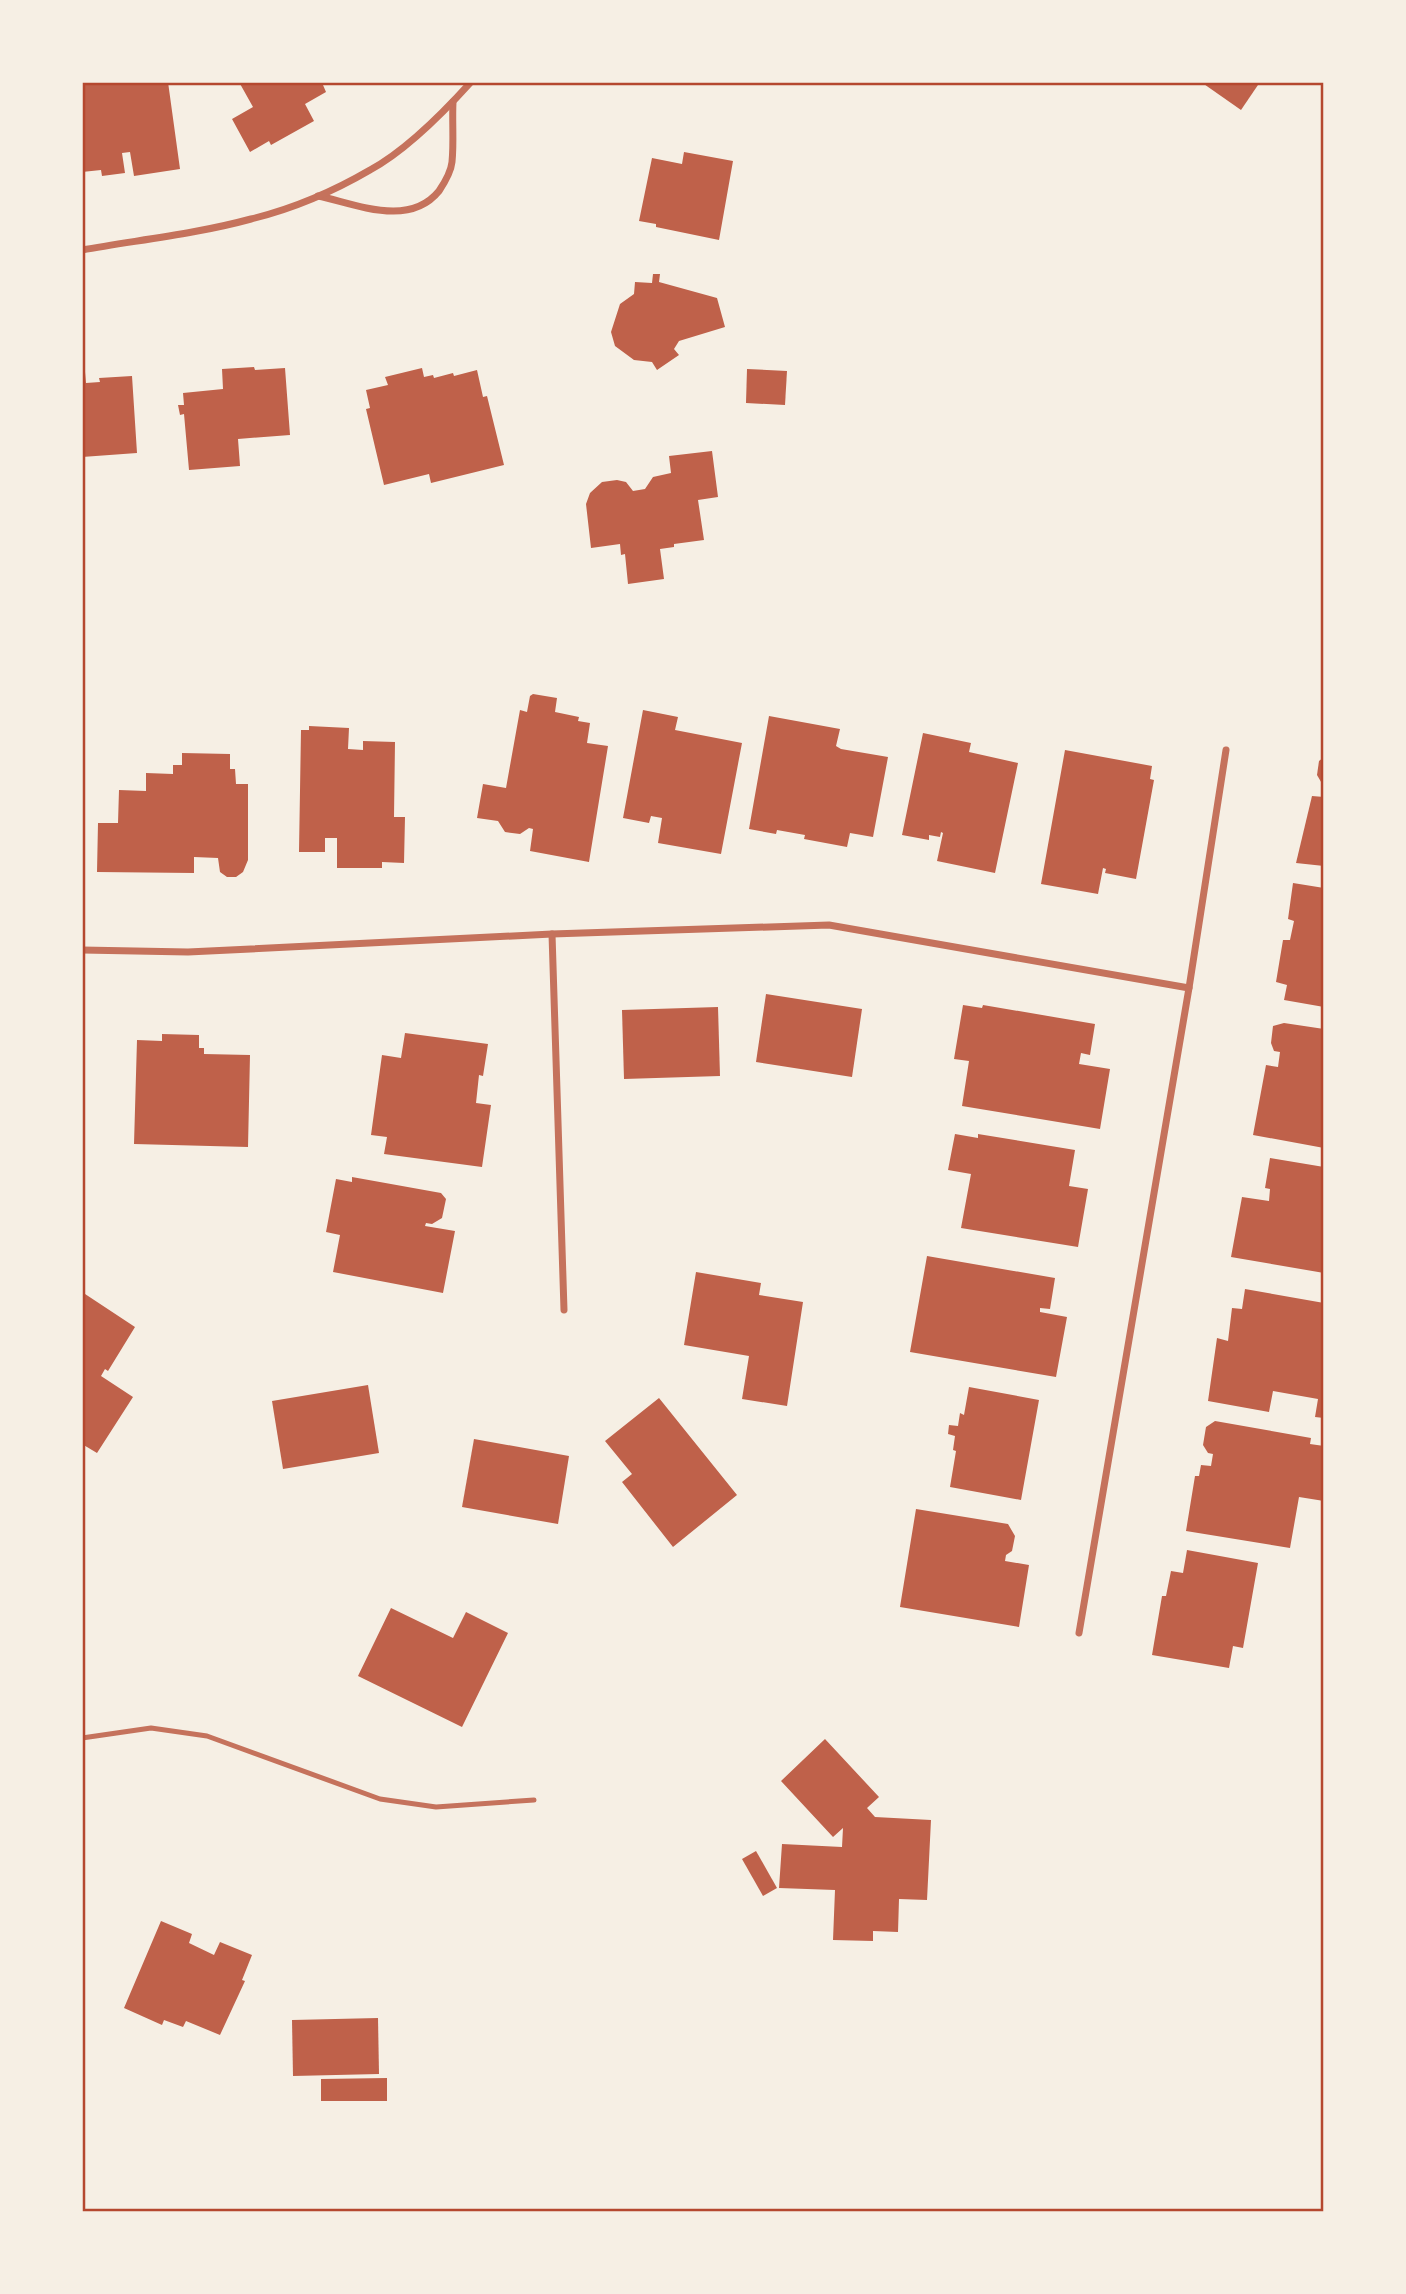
<svg xmlns="http://www.w3.org/2000/svg" width="1406" height="2294" font-family="'Open Sans',sans-serif">
<style>
.building{fill:#bf614a}
.lines{fill:none;stroke-linecap:round;stroke-linejoin:round}
.service{stroke:#c5725c;stroke-width:5}
.minor{stroke:#c5725c;stroke-width:7}
.neatline{fill:none;stroke:#b5482f;stroke-width:2.5}
</style>
<rect width="100%" height="100%" fill="#f6efe4"/>
<!-- building -->
<g class="building">
<polygon points="82,82 168,82 180,169 134,176 130,152 122,153 125,173 102,176 101,170 82,172"/>
<polygon points="239,82 328,82 323,85 326,92 305,104 314,121 271,145 269,141 250,152 232,119 253,107"/>
<polygon points="1201,82 1260,82 1241,110"/>
<polygon points="684,152 733,161 719,240 656,227 656,224 639,221 652,158 682,164"/>
<polygon points="653,274 660,274 659,282 717,298 725,327 679,341 674,349 679,355 657,370 652,362 634,360 615,346 611,332 620,304 634,294 635,282 652,283"/>
<polygon points="254,367 255,370 285,368 290,435 238,439 240,466 189,470 184,414 180,415 178,405 184,405 183,393 223,389 222,369"/>
<polygon points="422,368 424,377 433,375 434,378 453,373 454,376 477,370 483,397 487,396 504,465 431,483 429,474 384,485 366,409 370,408 366,390 388,385 385,377"/>
<polygon points="747,369 787,371 785,405 746,403"/>
<polygon points="85,372 86,383 100,382 99,378 132,376 137,453 82,457 82,373"/>
<polygon points="712,451 718,497 698,500 704,540 674,544 674,547 660,549 664,579 628,584 625,554 621,555 620,544 591,548 586,504 590,493 602,482 617,480 626,482 633,491 645,489 653,477 671,473 669,456"/>
<polygon points="533,694 557,698 555,712 579,717 578,721 590,723 587,743 608,746 589,862 530,851 533,829 529,828 520,834 505,832 498,821 477,818 483,784 506,788 520,710 527,712 530,696"/>
<polygon points="643,710 678,717 675,730 742,743 721,854 658,843 662,818 651,816 649,823 623,818"/>
<polygon points="769,716 840,729 836,746 841,749 888,757 873,837 850,833 847,847 804,839 805,835 777,830 776,834 749,829"/>
<polygon points="309,726 349,728 348,749 363,750 363,741 395,742 394,817 405,817 404,863 382,862 382,868 337,868 337,838 325,838 325,852 299,852 301,730 309,730"/>
<polygon points="923,733 971,743 969,752 1018,763 995,873 937,861 943,833 941,832 940,837 929,835 929,840 902,835"/>
<polygon points="1065,750 1152,766 1150,779 1154,780 1136,879 1105,873 1106,869 1103,868 1098,894 1041,884"/>
<polygon points="182,753 230,754 230,769 235,769 236,784 248,784 248,860 243,872 236,877 227,877 220,872 218,858 194,857 194,873 97,872 98,823 118,823 119,790 146,791 146,773 173,774 173,765 182,765"/>
<polygon points="1324,757 1324,787 1317,775 1319,761"/>
<polygon points="1312,796 1324,797 1324,866 1296,863"/>
<polygon points="1293,883 1324,888 1324,1007 1284,1000 1287,985 1276,982 1283,940 1290,940 1294,921 1288,919"/>
<polygon points="766,994 862,1009 852,1077 756,1062"/>
<polygon points="963,1005 982,1008 983,1005 1095,1024 1090,1055 1081,1053 1079,1064 1110,1069 1100,1129 962,1106 969,1061 954,1059"/>
<polygon points="718,1007 720,1076 624,1079 622,1010"/>
<polygon points="1284,1023 1324,1029 1324,1148 1253,1135 1266,1065 1278,1067 1280,1052 1274,1051 1271,1043 1273,1026"/>
<polygon points="405,1033 488,1044 483,1076 479,1075 476,1103 491,1105 482,1167 384,1154 387,1137 371,1135 382,1055 401,1058"/>
<polygon points="162,1034 199,1035 199,1048 204,1048 204,1054 250,1055 248,1147 134,1144 137,1040 162,1041"/>
<polygon points="955,1134 978,1138 978,1134 1075,1150 1069,1186 1088,1189 1078,1247 961,1228 971,1174 948,1170"/>
<polygon points="1270,1158 1324,1167 1324,1273 1231,1257 1242,1197 1269,1201 1270,1189 1265,1188"/>
<polygon points="352,1177 441,1193 446,1199 442,1218 432,1224 426,1223 425,1226 455,1231 443,1293 333,1272 340,1235 326,1232 336,1179 352,1182"/>
<polygon points="927,1256 1055,1278 1050,1309 1040,1308 1040,1312 1067,1317 1056,1377 910,1352"/>
<polygon points="696,1272 761,1283 759,1295 803,1302 787,1406 742,1399 749,1356 684,1345"/>
<polygon points="1245,1289 1324,1303 1324,1418 1315,1417 1318,1399 1273,1391 1269,1412 1208,1401 1217,1338 1228,1341 1232,1308 1242,1309"/>
<polygon points="82,1292 135,1327 108,1371 105,1369 101,1376 133,1397 97,1453 82,1444"/>
<polygon points="368,1385 379,1453 283,1469 272,1401"/>
<polygon points="969,1387 1039,1400 1021,1500 950,1487 956,1451 953,1450 955,1436 948,1434 949,1425 958,1426 960,1413 964,1415"/>
<polygon points="659,1398 737,1495 673,1547 622,1482 632,1474 605,1441"/>
<polygon points="1215,1421 1311,1438 1310,1444 1324,1446 1324,1501 1299,1497 1290,1548 1186,1531 1195,1476 1199,1476 1201,1465 1211,1466 1213,1454 1208,1453 1203,1445 1206,1427"/>
<polygon points="474,1439 569,1456 558,1524 462,1507"/>
<polygon points="916,1509 1008,1524 1015,1536 1012,1551 1006,1555 1005,1561 1029,1565 1019,1627 900,1607"/>
<polygon points="1187,1550 1258,1563 1243,1648 1233,1646 1229,1668 1152,1655 1162,1596 1166,1596 1171,1571 1183,1573"/>
<polygon points="391,1608 453,1638 466,1612 508,1633 462,1727 358,1676"/>
<polygon points="825,1739 879,1797 867,1808 875,1817 931,1820 927,1900 899,1899 898,1932 873,1931 873,1941 833,1940 835,1890 779,1888 782,1844 842,1847 843,1828 833,1837 781,1781"/>
<polygon points="756,1851 777,1888 763,1896 742,1859"/>
<polygon points="161,1921 192,1934 189,1943 214,1955 220,1942 252,1955 242,1980 245,1981 220,2035 186,2021 183,2027 164,2020 162,2025 124,2008"/>
<polygon points="378,2018 379,2074 293,2076 292,2020"/>
<polygon points="387,2078 387,2101 321,2101 321,2079"/>
</g>
<g class="lines">
<!-- service -->
<polyline class="service" points="82,1738 151,1728 207,1736 380,1799 436,1807 534,1800"/>
<!-- minor -->
<g class="minor">
<path d="M318,196C356,204 409,228 439,191C445,182 451,172 452,162C454,142 452,122 453,102"/>
<path d="M82,250C138,240 196,234 251,219C292,209 334,191 370,170C407,150 443,113 471,82"/>
<polyline points="552,934 564,1310"/>
<polyline points="82,950 188,952 552,934 829,925 1189,988"/>
<polyline points="1079,1633 1189,988 1226,750"/>
</g>
</g>
<!-- border -->
<rect width="1406" height="2294" fill="none" stroke="#f6efe4" stroke-width="168"/>
<rect x="84" y="84" width="1238" height="2126" class="neatline"/>
</svg>
